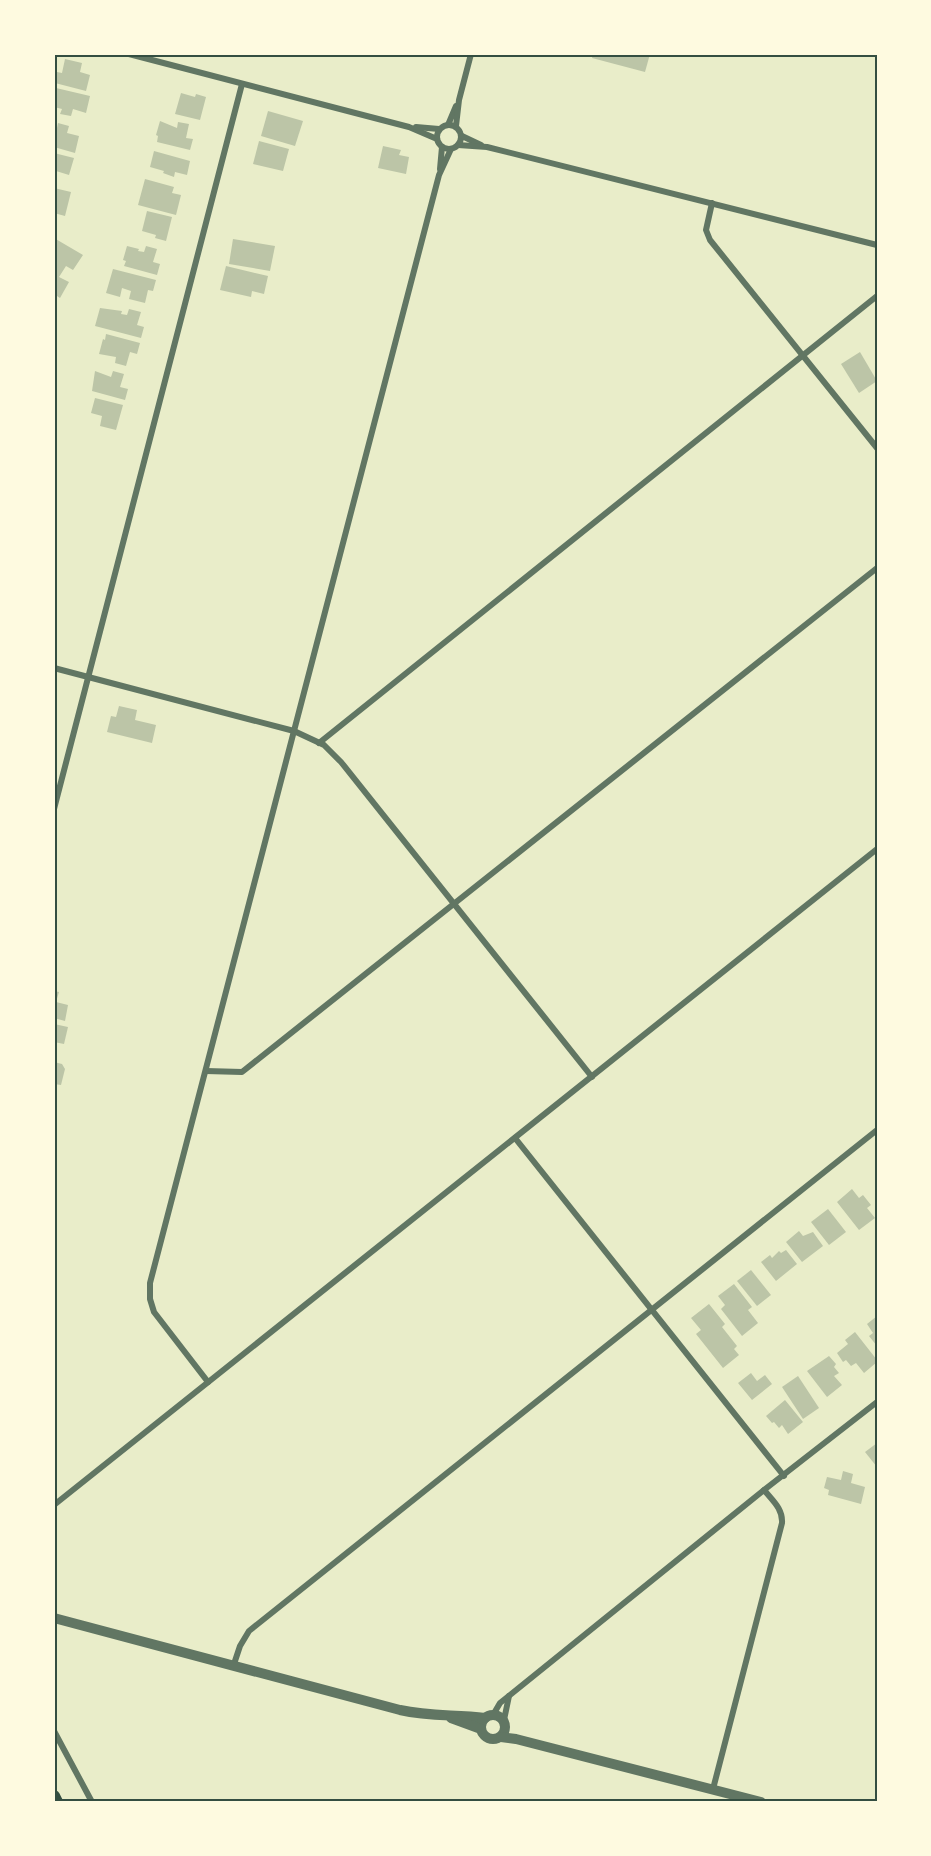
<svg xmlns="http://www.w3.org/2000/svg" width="931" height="1856" font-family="Karla,sans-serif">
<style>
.building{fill:#bcc5a7}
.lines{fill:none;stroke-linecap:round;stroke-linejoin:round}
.minor{stroke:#617663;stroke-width:6}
.tertiary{stroke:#617663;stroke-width:10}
.primary{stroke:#344e41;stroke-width:12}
.neatline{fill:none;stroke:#344e41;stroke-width:2}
</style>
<rect width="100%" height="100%" fill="#e9edc9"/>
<!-- building -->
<g class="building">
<polygon points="593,54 650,54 645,72 592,58"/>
<polygon points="65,59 82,63 80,72 90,75 86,91 55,83 57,72 62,73"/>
<polygon points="56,88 90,96 86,113 73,109 71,116 60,114 62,109 54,107"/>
<polygon points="181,93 195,97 196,94 206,97 200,120 175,114"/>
<polygon points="268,111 303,121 295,146 261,136"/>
<polygon points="160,121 177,128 178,122 189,124 186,138 193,139 190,150 157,142 158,136 156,135"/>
<polygon points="58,123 69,126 67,133 79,136 75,153 54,147 54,127 57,128"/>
<polygon points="259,141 289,149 283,171 253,164"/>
<polygon points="383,146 401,150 399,155 409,157 406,174 378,168"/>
<polygon points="154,151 190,161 187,175 175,172 174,177 163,173 164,171 150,167"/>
<polygon points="54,153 74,158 69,175 56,171 54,178"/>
<polygon points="145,179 174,187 172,193 181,195 176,215 138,205"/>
<polygon points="54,188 71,192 65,216 54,213"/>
<polygon points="147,211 172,217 166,241 155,238 156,235 142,231"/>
<polygon points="54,238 83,255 73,270 66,266 59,277 69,282 60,298 54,294"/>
<polygon points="233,239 275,246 270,271 229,264"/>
<polygon points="127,246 139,249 138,251 144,252 146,246 157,249 153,262 160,264 157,275 124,266 126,261 123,260"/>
<polygon points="226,266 268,276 264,294 252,291 251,297 220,290"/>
<polygon points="113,269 156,280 153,291 148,290 145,303 129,299 131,291 122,288 120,297 106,293"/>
<polygon points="100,308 122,311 121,314 127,315 129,309 141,312 137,325 144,327 141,338 95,326"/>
<polygon points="106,334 140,343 137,354 130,352 126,366 115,363 116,357 99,354 103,339 105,340"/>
<polygon points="860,352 877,381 859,393 841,364"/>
<polygon points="95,371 111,377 113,371 124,374 120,387 128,389 125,400 92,391"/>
<polygon points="95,398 123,405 116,430 100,426 102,416 91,413"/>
<polygon points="119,706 137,710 135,720 156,725 152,743 107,732 111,716 116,717"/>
<polygon points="54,991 59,992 56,1002 68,1005 65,1021 54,1018"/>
<polygon points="54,1024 68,1027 64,1044 54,1042"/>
<polygon points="54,1062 62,1064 65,1069 61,1085 54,1084"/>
<polygon points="852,1189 859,1198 863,1195 871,1205 867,1208 875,1218 859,1230 837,1202"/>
<polygon points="828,1209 846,1232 829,1245 811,1222"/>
<polygon points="799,1231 803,1236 813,1232 823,1246 802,1262 786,1242"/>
<polygon points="786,1250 797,1264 776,1281 761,1262 770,1255 772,1258 779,1251 781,1253"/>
<polygon points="751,1270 771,1295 757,1306 737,1281"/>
<polygon points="734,1284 752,1307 748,1310 758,1323 742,1336 721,1309 725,1305 718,1296"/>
<polygon points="709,1304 725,1324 722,1327 737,1346 734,1349 739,1355 723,1368 696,1334 701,1330 691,1318"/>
<polygon points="877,1316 877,1346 869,1336 873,1333 867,1324"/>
<polygon points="855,1332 877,1360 877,1362 864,1373 856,1363 851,1366 846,1360 843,1362 837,1353 848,1344 845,1340"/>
<polygon points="829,1356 836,1364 834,1367 839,1373 834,1376 842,1385 827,1397 807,1371"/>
<polygon points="751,1373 757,1381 765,1375 772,1384 752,1400 738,1383"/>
<polygon points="798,1376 819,1408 803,1419 782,1387"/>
<polygon points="785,1400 803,1422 788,1434 782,1425 779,1428 774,1422 772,1423 766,1416"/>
<polygon points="877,1443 877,1467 865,1452"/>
<polygon points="843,1471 853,1474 851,1483 865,1487 861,1504 828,1495 829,1490 824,1488 827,1477 841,1480"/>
</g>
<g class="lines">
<!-- minor -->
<g class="minor">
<polyline points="129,54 409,127 437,139"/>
<circle cx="449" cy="137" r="12"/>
<polyline points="448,125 456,106"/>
<polyline points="456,126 459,100 471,54"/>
<polyline points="416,127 439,129"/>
<polyline points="462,136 481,145"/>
<polyline points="458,145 487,147 877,245"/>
<polyline points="440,169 442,147"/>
<polyline points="712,203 706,230 710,240 877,448"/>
<polyline points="54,668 294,731 324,745 341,762 592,1077"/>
<polyline points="319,743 877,296"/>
<polyline points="54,809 242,84"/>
<polyline points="206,1071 242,1072 877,568"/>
<polyline points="515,1138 784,1476"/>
<polyline points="208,1382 154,1312 150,1299 150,1283 439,175 451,149"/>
<polyline points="54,1505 877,849"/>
<polyline points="234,1664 240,1646 249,1631 877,1130"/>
<polyline points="493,1715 500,1703 510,1695 764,1490 877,1402"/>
<polyline points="504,1720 509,1696"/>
<polyline points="54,1731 92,1802"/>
<path d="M713,1789L782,1523C783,1509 773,1501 764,1490"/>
</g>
<!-- tertiary -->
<g class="tertiary">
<path d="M54,1618L400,1710C431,1717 455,1714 485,1718"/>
<circle cx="493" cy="1727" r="12"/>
<polyline points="451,1718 481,1729"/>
<polyline points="501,1737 516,1739 761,1802"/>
</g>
<!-- primary -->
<polyline class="primary" points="54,1796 57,1802"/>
</g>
<!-- border -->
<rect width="931" height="1856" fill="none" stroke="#fefae0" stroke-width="111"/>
<rect x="56" y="56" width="820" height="1744" class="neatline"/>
</svg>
